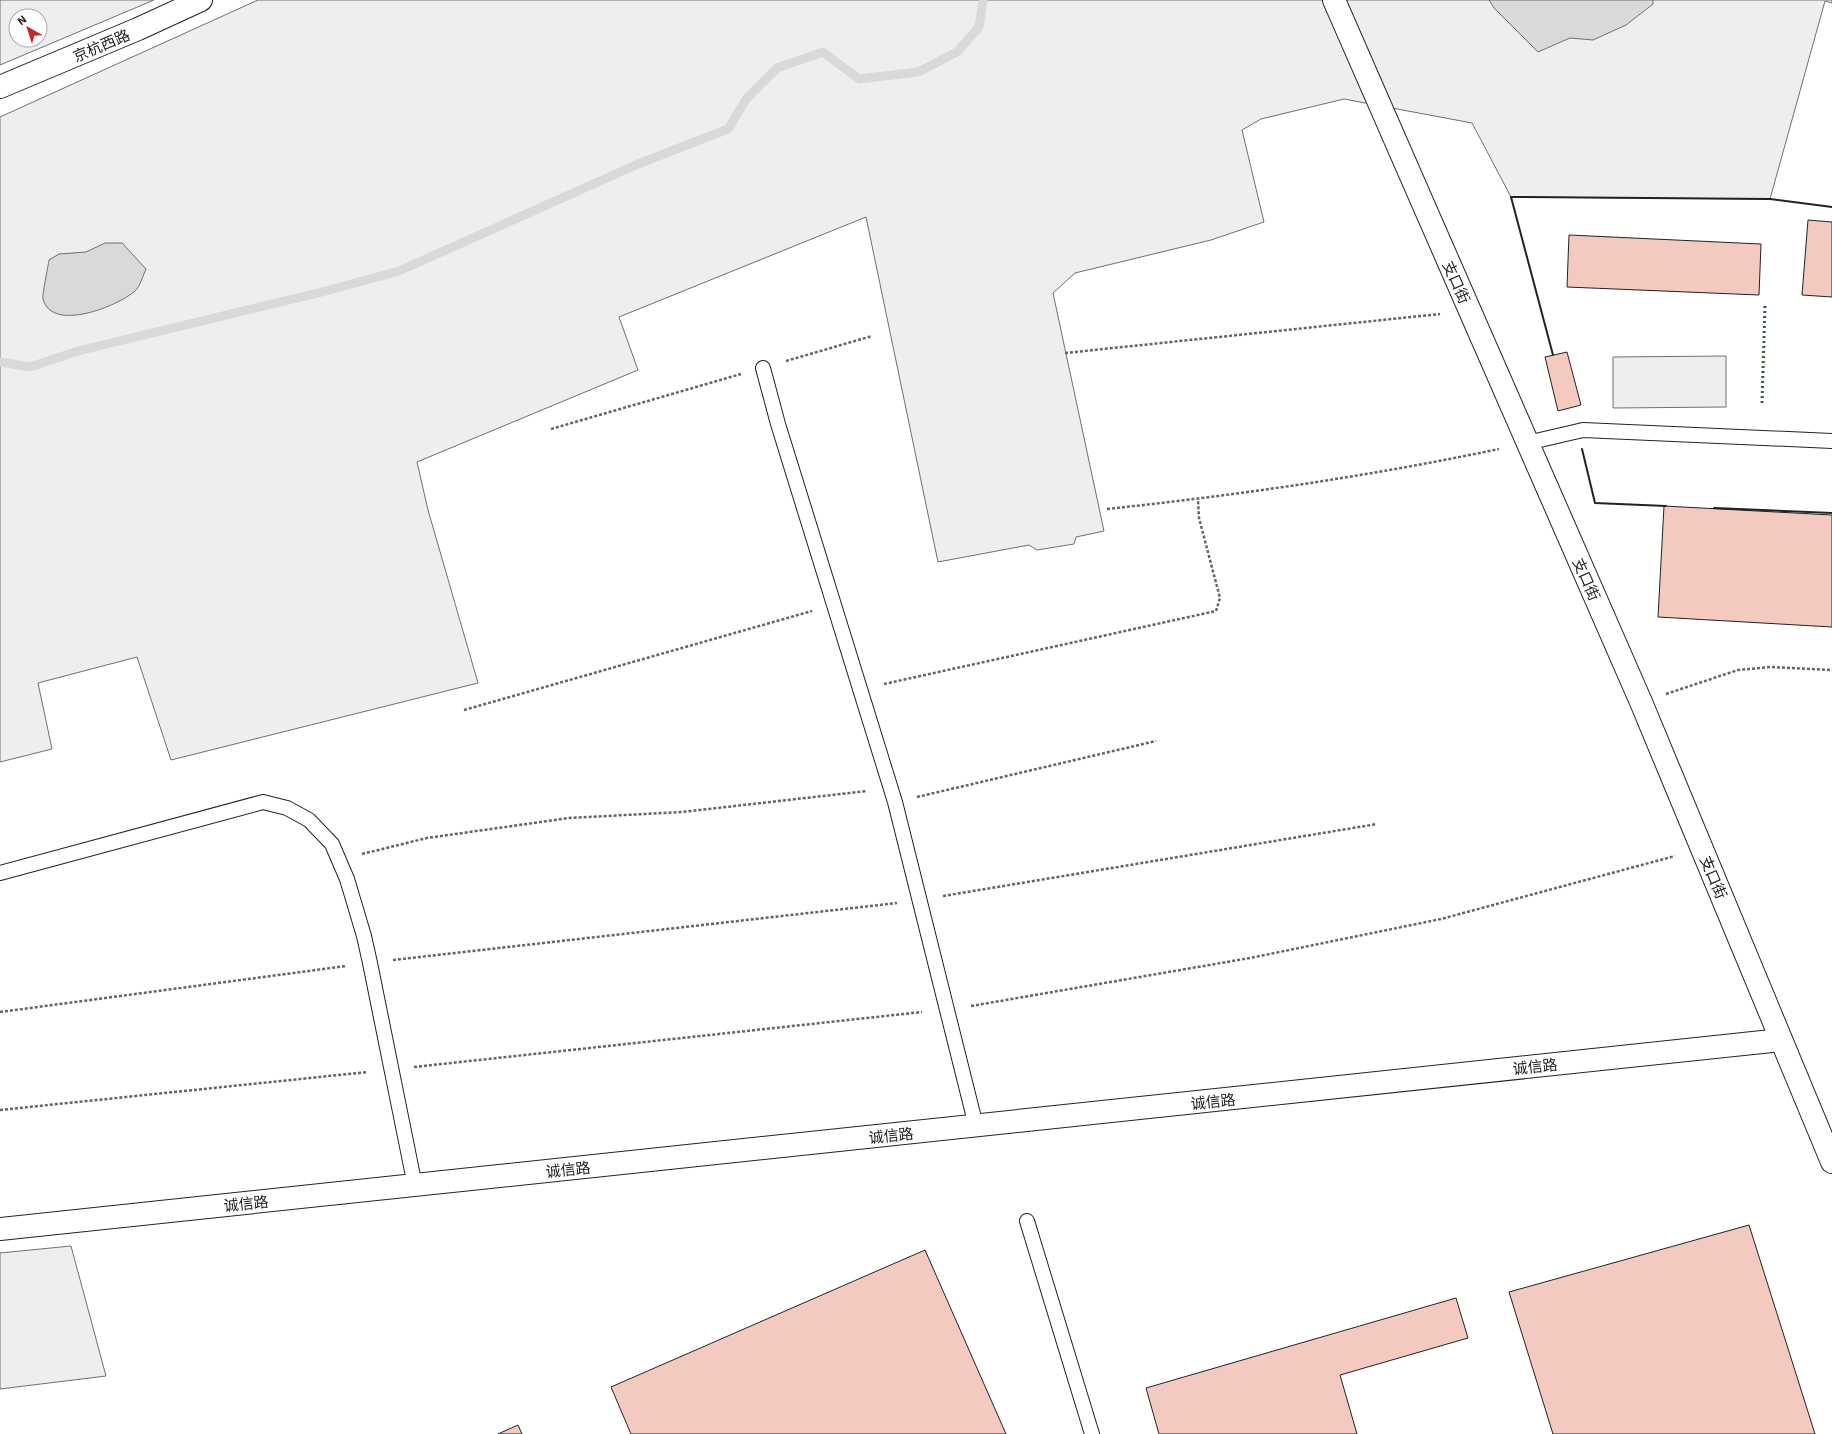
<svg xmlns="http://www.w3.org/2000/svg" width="1832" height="1434" font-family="'Exo 2','Noto Sans SC',sans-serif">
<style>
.green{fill:#eee;stroke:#6f6f6f;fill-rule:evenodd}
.water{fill:#d9d9d9;stroke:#6f6f6f}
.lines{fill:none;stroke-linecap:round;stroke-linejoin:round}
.stream{stroke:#d9d9d9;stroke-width:9}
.building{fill:#f3c9c0;stroke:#222}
.lane-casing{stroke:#222;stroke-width:16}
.street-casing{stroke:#222;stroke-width:24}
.secondary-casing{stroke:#222;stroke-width:24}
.path{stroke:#646464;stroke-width:2.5;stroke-dasharray:3 2;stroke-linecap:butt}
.lane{stroke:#fff;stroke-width:14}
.street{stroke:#fff;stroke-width:22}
.secondary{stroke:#fff;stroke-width:22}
.hedge{stroke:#2f5e38;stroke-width:3;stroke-dasharray:2 3;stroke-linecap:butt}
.wall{stroke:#222;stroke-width:2}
.labels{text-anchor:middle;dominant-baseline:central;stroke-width:3;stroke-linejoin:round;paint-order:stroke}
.street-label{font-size:15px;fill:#222;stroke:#fff}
</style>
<rect width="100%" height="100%" fill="#fff"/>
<!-- green -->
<g class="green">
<path d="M0,0H154L0,65ZM16,16H40V40H16Z"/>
<polygon points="258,0 1832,0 1832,3 1825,1 1770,199 1511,197 1472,123 1344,99 1261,119 1242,130 1264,222 1211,240 1075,273 1053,293 1104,531 1076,537 1074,544 1037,550 1029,545 938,562 866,217 619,317 638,370 417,462 428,510 478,683 171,760 137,657 38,683 52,749 0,762 0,117"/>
<polygon points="1726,356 1726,407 1613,408 1613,357"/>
<polygon points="71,1246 106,1376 0,1389 0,1253"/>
</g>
<!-- water -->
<g class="water">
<polygon points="1489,0 1653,0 1653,4 1626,25 1593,40 1570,38 1538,52 1494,8"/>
<path d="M105,243H122L146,269C143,275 140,287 135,291C118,306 52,333 43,299C42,295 48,267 49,260L59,254L86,252Z"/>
</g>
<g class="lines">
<!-- stream -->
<polyline class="stream" points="0,362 30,367 78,351 322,292 399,271 638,164 728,129 747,98 777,68 823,52 859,79 918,72 957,52 979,27 983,0"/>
</g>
<!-- building -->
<g class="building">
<polygon points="1808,220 1832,222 1832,297 1802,295"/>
<polygon points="1569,235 1761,244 1759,295 1567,287"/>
<polygon points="1567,352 1581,405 1558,411 1545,357"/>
<polygon points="1664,506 1832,515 1832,627 1658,617"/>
<polygon points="1749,1225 1815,1434 1553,1434 1509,1292"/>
<polygon points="925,1250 1006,1434 631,1434 611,1387"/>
<polygon points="1456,1298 1468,1338 1340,1375 1357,1434 1159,1434 1146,1388"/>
<polygon points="518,1425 522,1434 498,1434"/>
</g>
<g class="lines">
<!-- lane casing -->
<g class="lane-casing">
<g id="lane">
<polyline points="763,368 778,424 895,802 976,1126"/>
<polyline points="1527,443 1583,430 1832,441"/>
<polyline points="0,873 263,802 287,808 309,820 332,844 347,879 364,936 370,963 415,1186"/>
<polyline points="1027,1221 1092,1434"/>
</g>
</g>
<!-- street casing -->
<g class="street-casing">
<polyline id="street" points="0,1229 1781,1040"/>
</g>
<!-- secondary casing -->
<g class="secondary-casing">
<g id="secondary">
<polyline points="1334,0 1641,702 1832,1162"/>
<polyline points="0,87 138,29 201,0"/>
</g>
</g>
<!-- path -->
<g class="path">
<polyline points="1065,353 1440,314"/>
<polyline points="786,361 872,336"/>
<polyline points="551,429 741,374"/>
<path d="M1107,509C1239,495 1370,476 1499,449"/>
<polyline points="884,684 1216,611 1220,598 1199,518 1198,500"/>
<polyline points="1666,694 1738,670 1771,667 1832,670"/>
<polyline points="464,710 812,611"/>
<polyline points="917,797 1156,741"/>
<polyline points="362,854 427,838 569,818 682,812 867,791"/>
<polyline points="943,896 1377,824"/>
<polyline points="393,960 897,903"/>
<polyline points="971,1006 1250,958 1441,919 1675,856"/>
<polyline points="0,1012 346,966"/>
<polyline points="414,1067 922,1012"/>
<polyline points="0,1110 368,1072"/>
</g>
<!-- lane -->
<use href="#lane" class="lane"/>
<!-- street -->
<use href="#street" class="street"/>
<!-- secondary -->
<use href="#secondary" class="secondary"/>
<!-- hedge -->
<polyline class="hedge" points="1762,403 1765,305"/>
<!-- wall -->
<g class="wall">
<polyline points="1553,355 1511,197 1770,199 1832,207"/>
<polyline points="1582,449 1595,503 1666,506"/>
<polyline points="1714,508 1832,513"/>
</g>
</g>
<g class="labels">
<!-- street labels -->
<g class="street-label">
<text transform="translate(101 45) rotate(-23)">京杭西路</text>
<text transform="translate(1457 282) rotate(66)">支口街</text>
<text transform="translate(1587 579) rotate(66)">支口街</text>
<text transform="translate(1714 877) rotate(67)">支口街</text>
<text transform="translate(1535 1066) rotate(-6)">诚信路</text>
<text transform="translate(1213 1101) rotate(-6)">诚信路</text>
<text transform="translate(891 1135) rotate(-6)">诚信路</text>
<text transform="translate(568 1169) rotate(-6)">诚信路</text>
<text transform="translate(246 1203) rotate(-6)">诚信路</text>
</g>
</g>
<!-- north arrow -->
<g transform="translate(28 28) rotate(321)"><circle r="19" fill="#ffffff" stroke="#a7a7a7"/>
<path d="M0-3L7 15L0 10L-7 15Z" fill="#c62828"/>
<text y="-6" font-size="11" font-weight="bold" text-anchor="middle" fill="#222222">N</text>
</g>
</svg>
